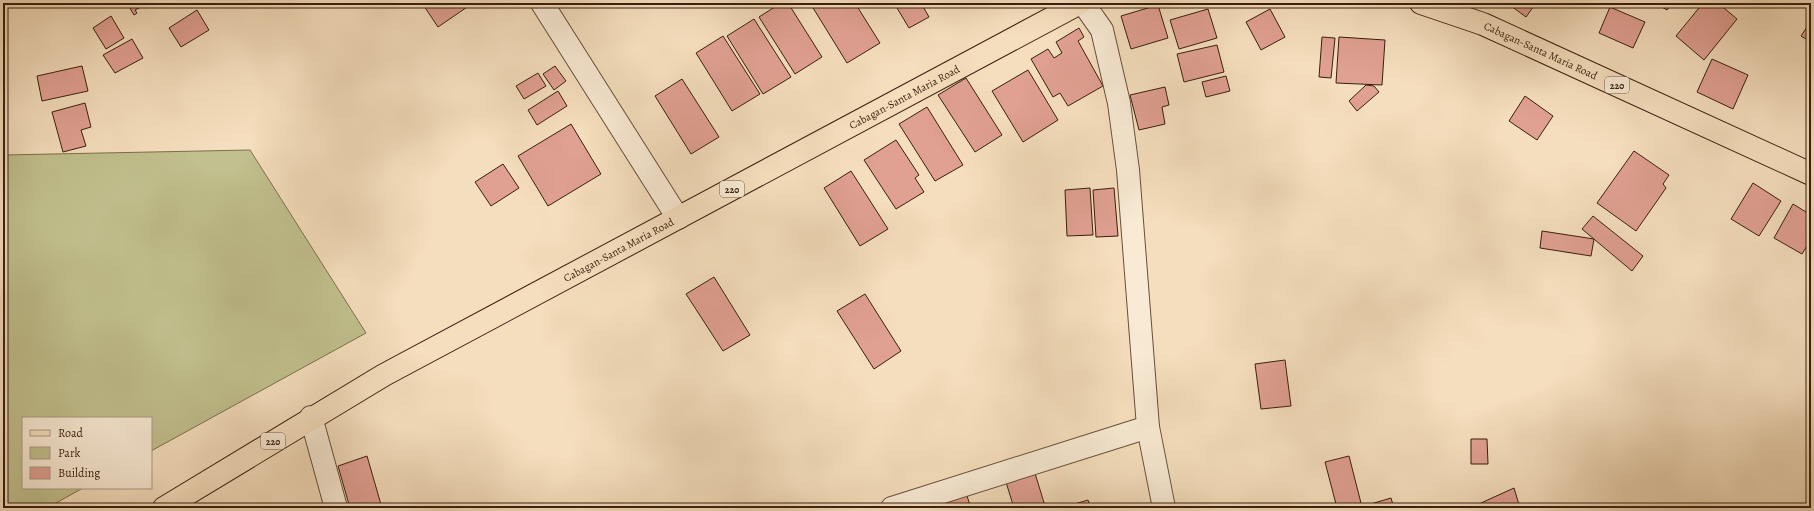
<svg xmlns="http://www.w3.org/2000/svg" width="1814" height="511" font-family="Alegreya,serif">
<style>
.green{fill:#c1c08e;stroke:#7d704e}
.building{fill:#e0a092;stroke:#391f0d}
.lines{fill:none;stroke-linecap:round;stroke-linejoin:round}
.minor-casing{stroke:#684f39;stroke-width:24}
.major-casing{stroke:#391f0d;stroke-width:24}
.minor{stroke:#f8ead4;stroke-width:22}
.major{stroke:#f5debd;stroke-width:22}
.labels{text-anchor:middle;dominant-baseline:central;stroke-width:3;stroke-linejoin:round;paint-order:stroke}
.shield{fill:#f8ead4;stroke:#725c49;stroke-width:1}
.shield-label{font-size:10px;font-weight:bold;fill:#391f0d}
.street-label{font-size:11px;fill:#391f0d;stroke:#f8ead4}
</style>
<rect width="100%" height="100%" fill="#f5debd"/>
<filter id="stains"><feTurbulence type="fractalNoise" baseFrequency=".005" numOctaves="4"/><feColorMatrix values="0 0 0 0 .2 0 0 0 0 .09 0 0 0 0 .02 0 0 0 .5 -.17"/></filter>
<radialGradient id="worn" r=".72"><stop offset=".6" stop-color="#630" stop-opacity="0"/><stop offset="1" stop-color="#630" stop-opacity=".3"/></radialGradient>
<!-- green -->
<polygon class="green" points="250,150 366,333 151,451 151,418 23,418 23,488 83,488 47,508 3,508 3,155"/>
<!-- building -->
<g class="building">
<polygon points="127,3 152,3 144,8 143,6 135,10 137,13 134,15"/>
<polygon points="422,3 473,3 438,27"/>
<polygon points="781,3 788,3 822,57 795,74 759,17"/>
<polygon points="810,3 855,3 880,43 847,63"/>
<polygon points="894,3 921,3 929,17 909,28"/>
<polygon points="1507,3 1536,3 1526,17"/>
<polygon points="1655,3 1672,3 1667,10"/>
<polygon points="1703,3 1718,3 1737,19 1704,60 1676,36"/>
<polygon points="1158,5 1168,38 1131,49 1121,16"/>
<polygon points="1610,7 1645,22 1633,48 1599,33"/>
<polygon points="1208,9 1217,38 1179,49 1170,20"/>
<polygon points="1270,9 1285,37 1261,50 1246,22"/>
<polygon points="197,10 209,30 181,47 169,28"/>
<polygon points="111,16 124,38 106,49 93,28"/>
<polygon points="754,19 791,77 763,94 727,36"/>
<polygon points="1811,21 1811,42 1801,36"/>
<polygon points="1079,28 1084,37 1078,41 1103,86 1068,106 1060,93 1053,97 1031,59 1048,49 1054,58 1062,53 1056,42"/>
<polygon points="723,36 760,94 732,111 696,53"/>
<polygon points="1322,37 1335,38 1331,78 1319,77"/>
<polygon points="1339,37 1385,40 1382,85 1336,83"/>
<polygon points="132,39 143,58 115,73 103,55"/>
<polygon points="1217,45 1224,72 1184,82 1177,54"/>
<polygon points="1712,59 1748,75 1733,109 1697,92"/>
<polygon points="82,66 88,91 42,101 37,76"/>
<polygon points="555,66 566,81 554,90 543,74"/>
<polygon points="1028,70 1058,120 1023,142 992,91"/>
<polygon points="538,73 546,86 524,99 516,86"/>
<polygon points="1226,76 1230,91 1206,97 1202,82"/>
<polygon points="966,78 1002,135 975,152 938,95"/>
<polygon points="682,79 719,137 691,154 655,96"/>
<polygon points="1366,85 1374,86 1379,92 1357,111 1349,101"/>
<polygon points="1165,87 1169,105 1162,107 1165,124 1139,130 1130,95"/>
<polygon points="558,91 567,106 537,125 528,110"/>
<polygon points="1525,96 1553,116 1537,140 1509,121"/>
<polygon points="85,103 91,127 81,130 86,146 63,152 52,112"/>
<polygon points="927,107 963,165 935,181 899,124"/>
<polygon points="571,124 601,174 548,206 518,156"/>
<polygon points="896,140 919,175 915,178 924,192 896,209 864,160"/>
<polygon points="1634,151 1669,175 1663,184 1666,188 1636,231 1597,203"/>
<polygon points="503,164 519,188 491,206 475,182"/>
<polygon points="851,171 888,229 860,246 824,188"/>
<polygon points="1753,183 1781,201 1759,236 1731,219"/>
<polygon points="1090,188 1093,235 1067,236 1065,190"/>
<polygon points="1114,188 1118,236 1096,237 1093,190"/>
<polygon points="1793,204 1811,215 1811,239 1802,254 1774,238"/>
<polygon points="1593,216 1643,256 1632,271 1582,229"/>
<polygon points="1542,231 1594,239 1591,256 1540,248"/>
<polygon points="714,277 750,335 723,351 686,294"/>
<polygon points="865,294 901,351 874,369 837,311"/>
<polygon points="1285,360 1291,406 1261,409 1255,364"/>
<polygon points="1471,439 1487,439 1488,464 1471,464"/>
<polygon points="367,456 382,508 350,508 338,466"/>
<polygon points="1349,456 1361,503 1337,508 1325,462"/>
<polygon points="1034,470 1045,506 1039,508 1014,508 1005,479"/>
<polygon points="1514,488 1520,508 1470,508"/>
<polygon points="965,490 971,508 939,508 936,499"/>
<polygon points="1391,498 1394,508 1357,508"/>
<polygon points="1088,500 1091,508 1061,508"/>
</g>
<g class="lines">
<!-- minor casing -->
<g class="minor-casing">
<g id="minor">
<polyline points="542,3 678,218"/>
<polyline points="1083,3 1102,30 1119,103 1128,170 1148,427 1164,508"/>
<polyline points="311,417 336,508"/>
<polyline points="892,508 1148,427"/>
</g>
</g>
<!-- major casing -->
<g class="major-casing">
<g id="major">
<path id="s1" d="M1421,3L1483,24L1811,174"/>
<path id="s2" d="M164,508L384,375L1080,3"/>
</g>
</g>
<!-- minor -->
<use href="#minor" class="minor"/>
<!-- major -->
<use href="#major" class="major"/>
</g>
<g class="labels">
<!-- shield labels -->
<g class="shield">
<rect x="1605" y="77" width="24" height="16" rx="3"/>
<rect x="720" y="181" width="24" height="16" rx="3"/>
<rect x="261" y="433" width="24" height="16" rx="3"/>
</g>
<g class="shield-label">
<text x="1617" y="85">220</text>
<text x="732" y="189">220</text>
<text x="273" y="441">220</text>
</g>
<!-- street labels -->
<g class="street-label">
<text stroke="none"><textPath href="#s1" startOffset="129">Cabagan-Santa Maria Road</textPath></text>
<text stroke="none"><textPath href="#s2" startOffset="847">Cabagan-Santa Maria Road</textPath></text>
<text stroke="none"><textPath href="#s2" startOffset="523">Cabagan-Santa Maria Road</textPath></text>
</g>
</g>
<!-- margin -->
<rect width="1814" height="511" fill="none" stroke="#f5debd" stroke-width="16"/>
<rect x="4" y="4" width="1806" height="503" fill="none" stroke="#391f0d" stroke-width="2"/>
<rect x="8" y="8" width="1798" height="495" fill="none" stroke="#391f0d"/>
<!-- legend -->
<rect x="22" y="417" width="130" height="72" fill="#f8ead4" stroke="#ac9984"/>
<rect x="30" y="430" width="20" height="6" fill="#f5debd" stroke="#ac9984"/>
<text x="58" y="437" font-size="12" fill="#391f0d">Road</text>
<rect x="30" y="447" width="20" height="12" fill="#c1c08e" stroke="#ac9984"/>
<text x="58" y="457" font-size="12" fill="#391f0d">Park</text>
<rect x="30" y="467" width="20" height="12" fill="#e0a092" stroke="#ac9984"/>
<text x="58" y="477" font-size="12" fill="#391f0d">Building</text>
<rect width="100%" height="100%" filter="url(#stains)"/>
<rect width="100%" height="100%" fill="url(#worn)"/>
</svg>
